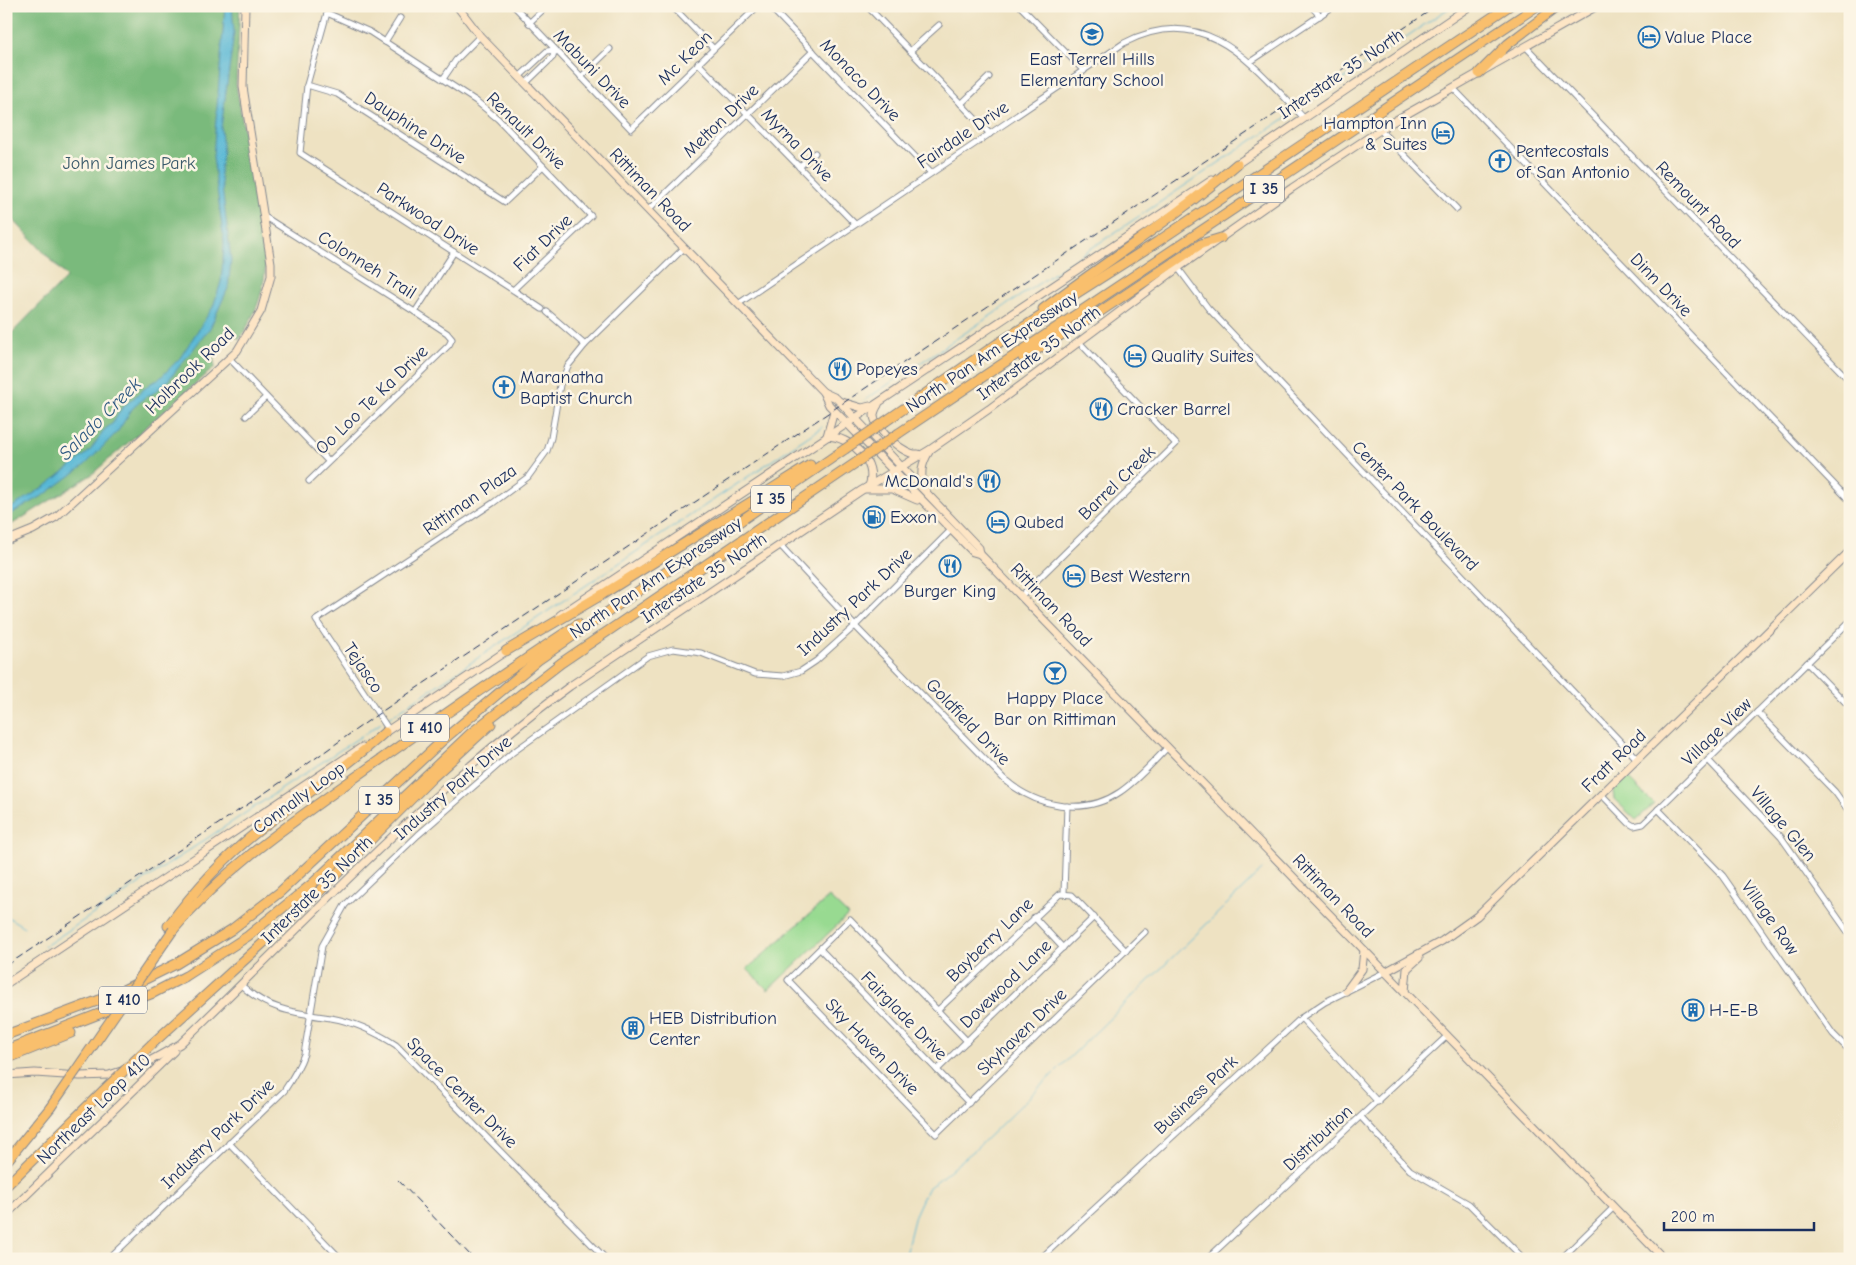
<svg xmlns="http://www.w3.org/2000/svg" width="1856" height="1265" font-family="'Comic Neue',sans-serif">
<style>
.green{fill:#98da91;stroke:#5a8478}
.forest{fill:#7aba7b;stroke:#4a746c}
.water{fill:#57b7d5;stroke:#39739a}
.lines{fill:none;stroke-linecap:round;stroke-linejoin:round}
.stream{stroke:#57b7d5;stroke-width:1}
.street-casing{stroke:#848890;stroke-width:7}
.secondary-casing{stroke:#848890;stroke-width:9}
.highway-casing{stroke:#848890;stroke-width:11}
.street{stroke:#fff;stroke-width:5}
.secondary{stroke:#fde5c5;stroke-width:7}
.highway{stroke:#f9bf6d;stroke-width:9}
.rail{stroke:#1b2f5e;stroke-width:1;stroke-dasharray:8 4;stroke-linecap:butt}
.highway-bridge-casing{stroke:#848890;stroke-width:11;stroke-linecap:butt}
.highway-bridge{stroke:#f9bf6d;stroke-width:9}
.labels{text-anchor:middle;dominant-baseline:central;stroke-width:5;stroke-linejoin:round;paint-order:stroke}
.shield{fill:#fcf5e5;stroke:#5e6a86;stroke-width:1}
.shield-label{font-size:16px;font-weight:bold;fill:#1b2f5e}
.poi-label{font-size:18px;fill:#1b2f5e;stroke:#fcf5e5;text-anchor:start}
.street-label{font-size:18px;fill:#1b2f5e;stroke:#fcf5e5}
.park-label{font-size:18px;fill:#3a5a6b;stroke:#fcf5e5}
.water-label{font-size:19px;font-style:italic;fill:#2d5882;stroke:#fcf5e5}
</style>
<rect width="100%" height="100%" fill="#fcf5e5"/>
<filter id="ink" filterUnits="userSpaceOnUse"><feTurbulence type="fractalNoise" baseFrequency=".02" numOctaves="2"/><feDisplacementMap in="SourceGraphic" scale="10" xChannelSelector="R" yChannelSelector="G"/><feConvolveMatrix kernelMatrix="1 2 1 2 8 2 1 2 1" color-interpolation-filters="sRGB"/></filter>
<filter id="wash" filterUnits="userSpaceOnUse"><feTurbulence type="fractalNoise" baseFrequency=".0096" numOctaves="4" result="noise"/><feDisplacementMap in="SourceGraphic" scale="20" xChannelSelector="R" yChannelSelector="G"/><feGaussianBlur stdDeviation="1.12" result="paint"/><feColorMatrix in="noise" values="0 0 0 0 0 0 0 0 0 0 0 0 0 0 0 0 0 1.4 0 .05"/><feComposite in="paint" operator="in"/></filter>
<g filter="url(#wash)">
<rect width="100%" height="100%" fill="#eee2c2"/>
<!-- green -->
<g class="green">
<polygon points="1627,777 1654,804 1636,820 1614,799 1613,791"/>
<polygon points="829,897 848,915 768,990 747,969"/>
</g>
<!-- forest -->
<path class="forest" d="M6,6H240L236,84L266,257C265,291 257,311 240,339L227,333L216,341L213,356L215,367L91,475L6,528V339L67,277L6,212Z"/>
<!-- water -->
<polygon class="water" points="225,6 232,6 234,33 221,128 223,154 220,171 231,260 228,288 210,328 167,382 152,394 146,396 132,409 118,431 85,465 44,495 6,517 6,511 47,485 90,451 104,430 113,423 122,408 151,383 158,380 180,358 213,307 221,282 223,259 224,242 213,157"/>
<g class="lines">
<!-- stream -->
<g class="stream">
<polyline points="1299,109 1452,6"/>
<polyline points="865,400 1296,111"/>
<polyline points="384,721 822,427"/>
<polyline points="6,916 24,927"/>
<polyline points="44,945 45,946 381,723"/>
<polyline points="904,1259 915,1215 927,1189 976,1149 1262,870"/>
</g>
</g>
</g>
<g filter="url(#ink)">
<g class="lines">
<!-- street casing -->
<g class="street-casing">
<g id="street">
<polyline points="514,6 631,129 758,6"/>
<polyline points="672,6 713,48"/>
<polyline points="769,6 931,173"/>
<polyline points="867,6 990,134"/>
<polyline points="1020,6 1084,71"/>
<polyline points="1311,6 1320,16"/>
<polyline points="529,23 547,6"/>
<polyline points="385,42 400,18"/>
<polyline points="1527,48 1850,381"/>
<polyline points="910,51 939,25"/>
<polyline points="1250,62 1334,6"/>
<polyline points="698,63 855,224"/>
<polyline points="519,77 547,51 554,50 553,57 526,83"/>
<polyline points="581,77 610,49"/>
<polyline points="443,79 456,60 480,36"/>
<polyline points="307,85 337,94 505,202 543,166"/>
<polyline points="1453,88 1850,501"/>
<polyline points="961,104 989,77"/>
<polyline points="1380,130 1457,209"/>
<polyline points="799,167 815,153"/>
<polyline points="648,210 813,51"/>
<polyline points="265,217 415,312 447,333 452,339 449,345 309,481"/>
<polyline points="1178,268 1208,308 1637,759"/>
<polyline points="513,290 591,216 498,119 476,101 370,32 327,13 307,85 300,153 513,290 542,309"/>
<path d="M738,304L1124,43C1205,0 1253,65 1304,118"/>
<polyline points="415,312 454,252"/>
<polyline points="547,312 585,345"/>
<polyline points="229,358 328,461"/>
<polyline points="246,416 266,397"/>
<path d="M780,545L855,626L1004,779C1036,807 1083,817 1120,792C1138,780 1153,762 1168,747"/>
<polyline points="1021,596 1176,444 1080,343"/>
<polyline points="1807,663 1850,707"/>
<polyline points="1757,712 1835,792 1850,813"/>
<polyline points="389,730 316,620 493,503 528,477 547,451 551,438 560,385 568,366 585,345 684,248"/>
<polyline points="1708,760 1781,837 1850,935"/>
<polyline points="1601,794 1629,823 1634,826 1643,824 1850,621"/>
<polyline points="1658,809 1723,876 1833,1034 1850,1051"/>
<polyline points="1064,893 1067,806"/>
<polyline points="1034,917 1063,948"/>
<polyline points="820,949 969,1103"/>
<path d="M241,985C268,1011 297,1013 331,1018C354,1022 376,1032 396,1045L606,1259"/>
<polyline points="938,1010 1060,894 1072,895 1126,951"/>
<polyline points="1301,1018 1378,1102"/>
<polyline points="967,1041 850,919 788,980 936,1134 1145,932"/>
<polyline points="937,1070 1094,917"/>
<polyline points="1361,1117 1410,1170 1469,1204 1524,1259"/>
<polyline points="229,1143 341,1259"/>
<path d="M109,1259L284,1091C292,1079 299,1068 304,1054L322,946L345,905L418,835L512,753L648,656L673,649L701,653L755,674L783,676L801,671L816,661L855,626L951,530"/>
<polyline points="1040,1259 1301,1018 1325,1002 1385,972"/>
<polyline points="1207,1259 1447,1036"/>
<polyline points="1561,1259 1614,1207"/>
</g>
</g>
<!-- secondary casing -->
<g class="secondary-casing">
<g id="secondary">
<polyline points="457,6 480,36 823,392 829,405 973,552 980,554 1664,1259"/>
<polyline points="1234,166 1470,6"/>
<polyline points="823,392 836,398 979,548 980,554"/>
<polyline points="842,402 862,408 870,406"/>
<path d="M878,405C876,408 874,412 874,416C875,429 905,456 918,454"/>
<path d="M827,436C851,437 878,462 869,486"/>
<polyline points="827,436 834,411"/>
<polyline points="865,489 892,489 917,500"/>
<path d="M926,491C919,475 921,464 930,450"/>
<polyline points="6,541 33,530 56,517 237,351 261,311 271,276 271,263 243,87 245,6"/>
<polyline points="560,615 1212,180"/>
<polyline points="381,735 509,649"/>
<polyline points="1385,972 1442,941 1477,916 1850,551"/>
<polyline points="6,984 362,747"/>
<polyline points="1346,991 1362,969 1364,950"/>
<polyline points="1405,992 1407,969 1419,958"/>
<path d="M6,1075L35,1073L80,1076L109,1075L146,1063L180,1044C307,922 428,790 570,686L862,490L931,449L989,409L1178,268L1292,188L1389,124L1597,6"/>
<polyline points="6,1215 174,1051"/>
</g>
</g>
<!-- highway casing -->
<g class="highway-casing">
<g id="highway">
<polyline points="1479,73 1508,44 1558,6"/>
<path d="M1043,309C1108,260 1176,217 1237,164"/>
<polyline points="1023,358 1101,311 1201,244 1221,238"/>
<polyline points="886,421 997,344 1157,242 1509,6"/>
<polyline points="899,433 1537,6"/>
<polyline points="506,651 603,594 810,465"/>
<path d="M168,926C194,891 224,858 258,831C300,798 345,769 385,732"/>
<path d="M173,930C222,871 284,828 346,784C423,729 500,676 578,624"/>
<polyline points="6,1035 113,995 176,964 231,930 280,892 443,740 538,660 845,449"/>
<polyline points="152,1044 317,894 431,779 491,724"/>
<polyline points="6,1050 153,993 186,976 248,936 312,884 471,733 561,663 857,462"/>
<polyline points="6,1059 71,1033"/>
<polyline points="6,1162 50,1108"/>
<polyline points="6,1186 103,1091"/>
</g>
</g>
<!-- street -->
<use href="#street" class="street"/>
<!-- secondary -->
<use href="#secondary" class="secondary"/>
<!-- highway -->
<use href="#highway" class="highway"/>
<!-- rail -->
<g class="rail">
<polyline points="6,966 296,772 378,714 1437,6"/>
<polyline points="398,1180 474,1259"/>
</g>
<!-- highway-bridge casing -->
<g class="highway-bridge-casing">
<g id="highway-bridge">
<polyline points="845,449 886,421"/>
<polyline points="857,462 899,433"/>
<polyline points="103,1091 152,1044"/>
<polyline points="50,1108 173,930"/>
</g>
</g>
<!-- highway-bridge -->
<use href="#highway-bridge" class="highway-bridge"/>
</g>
</g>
<!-- icons -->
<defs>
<g id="school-ring" transform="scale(1.125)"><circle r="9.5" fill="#fcf5e5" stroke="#1f6fb2" stroke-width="1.5"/><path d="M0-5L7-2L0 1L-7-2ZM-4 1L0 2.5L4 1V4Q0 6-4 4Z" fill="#1f6fb2"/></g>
<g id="hotel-ring" transform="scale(1.125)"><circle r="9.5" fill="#fcf5e5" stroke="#1f6fb2" stroke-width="1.5"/><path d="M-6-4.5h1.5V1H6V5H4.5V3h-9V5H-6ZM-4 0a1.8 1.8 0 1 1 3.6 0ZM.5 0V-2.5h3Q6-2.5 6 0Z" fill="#1f6fb2"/></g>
<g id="church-ring" transform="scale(1.125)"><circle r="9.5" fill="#fcf5e5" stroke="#1f6fb2" stroke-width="1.5"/><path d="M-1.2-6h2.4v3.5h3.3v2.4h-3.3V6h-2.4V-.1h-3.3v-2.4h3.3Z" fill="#1f6fb2"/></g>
<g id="restaurant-ring" transform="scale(1.125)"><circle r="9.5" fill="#fcf5e5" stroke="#1f6fb2" stroke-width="1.5"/><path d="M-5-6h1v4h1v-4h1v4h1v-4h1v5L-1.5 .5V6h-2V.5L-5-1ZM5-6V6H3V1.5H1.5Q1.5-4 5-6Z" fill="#1f6fb2"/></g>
<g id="fuel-ring" transform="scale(1.125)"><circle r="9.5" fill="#fcf5e5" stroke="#1f6fb2" stroke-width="1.5"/><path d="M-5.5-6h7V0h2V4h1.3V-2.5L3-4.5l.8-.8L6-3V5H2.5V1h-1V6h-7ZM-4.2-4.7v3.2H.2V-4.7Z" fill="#1f6fb2"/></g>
<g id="bar-ring" transform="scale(1.125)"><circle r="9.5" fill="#fcf5e5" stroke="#1f6fb2" stroke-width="1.5"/><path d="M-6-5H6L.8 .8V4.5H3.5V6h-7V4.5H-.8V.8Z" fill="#1f6fb2"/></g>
<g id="building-ring" transform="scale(1.125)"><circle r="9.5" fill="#fcf5e5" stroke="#1f6fb2" stroke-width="1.5"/><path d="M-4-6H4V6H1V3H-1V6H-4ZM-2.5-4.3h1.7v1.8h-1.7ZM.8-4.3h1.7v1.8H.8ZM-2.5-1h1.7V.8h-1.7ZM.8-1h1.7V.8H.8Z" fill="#1f6fb2"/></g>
</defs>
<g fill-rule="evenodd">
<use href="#school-ring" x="1092" y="34"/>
<use href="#hotel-ring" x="1649" y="37"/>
<use href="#hotel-ring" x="1443" y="133"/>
<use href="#church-ring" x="1500" y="161"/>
<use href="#hotel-ring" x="1135" y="356"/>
<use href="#restaurant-ring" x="840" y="369"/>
<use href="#church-ring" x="504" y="387"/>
<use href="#restaurant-ring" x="1101" y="409"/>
<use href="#restaurant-ring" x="989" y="481"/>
<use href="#fuel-ring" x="874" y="517"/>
<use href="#hotel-ring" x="998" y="522"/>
<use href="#restaurant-ring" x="950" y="566"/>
<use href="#hotel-ring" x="1074" y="576"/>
<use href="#bar-ring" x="1055" y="673"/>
<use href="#building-ring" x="1693" y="1010"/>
<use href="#building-ring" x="633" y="1028"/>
</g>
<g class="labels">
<!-- shield labels -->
<g class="shield">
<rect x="1244" y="175.5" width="40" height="27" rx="4"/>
<rect x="751" y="485.5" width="40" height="27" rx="4"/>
<rect x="401" y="714.5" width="48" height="27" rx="4"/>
<rect x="359" y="786.5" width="40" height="27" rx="4"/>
<rect x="99" y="986.5" width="48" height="27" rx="4"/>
</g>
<g class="shield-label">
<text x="1264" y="189">I 35</text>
<text x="771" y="499">I 35</text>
<text x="425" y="728">I 410</text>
<text x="379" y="800">I 35</text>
<text x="123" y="1000">I 410</text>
</g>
<!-- poi labels -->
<g class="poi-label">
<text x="1665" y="37">Value Place</text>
<text x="1092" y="59" text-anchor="middle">East Terrell Hills<tspan x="1092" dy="21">Elementary School</tspan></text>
<text x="1427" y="123" text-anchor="end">Hampton Inn<tspan x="1427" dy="21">&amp; Suites</tspan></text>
<text x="1516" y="151">Pentecostals<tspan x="1516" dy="21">of San Antonio</tspan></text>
<text x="1151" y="356">Quality Suites</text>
<text x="856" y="369">Popeyes</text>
<text x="520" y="377">Maranatha<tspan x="520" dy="21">Baptist Church</tspan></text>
<text x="1117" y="409">Cracker Barrel</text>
<text x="973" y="481" text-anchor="end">McDonald's</text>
<text x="890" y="517">Exxon</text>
<text x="1014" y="522">Qubed</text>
<text x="1090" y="576">Best Western</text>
<text x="950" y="591" text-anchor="middle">Burger King</text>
<text x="1055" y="698" text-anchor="middle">Happy Place<tspan x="1055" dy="21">Bar on Rittiman</tspan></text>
<text x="1709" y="1010">H-E-B</text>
<text x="649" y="1018">HEB Distribution<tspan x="649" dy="21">Center</tspan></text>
</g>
<!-- street labels -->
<g class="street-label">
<text transform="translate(685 58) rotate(-45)">Mc Keon</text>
<text transform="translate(592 69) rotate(46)">Mabuni Drive</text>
<text transform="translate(1341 74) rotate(-34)">Interstate 35 North</text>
<text transform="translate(860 80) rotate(46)">Monaco Drive</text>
<text transform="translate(721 121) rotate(-44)">Melton Drive</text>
<text transform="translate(415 128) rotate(33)">Dauphine Drive</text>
<text transform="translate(526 131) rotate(44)">Renault Drive</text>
<text transform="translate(963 135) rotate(-34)">Fairdale Drive</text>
<text transform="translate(797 145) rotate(46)">Myrna Drive</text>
<text transform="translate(650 190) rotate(46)">Rittiman Road</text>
<text transform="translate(1698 205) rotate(46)">Remount Road</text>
<text transform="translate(428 219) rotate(33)">Parkwood Drive</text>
<text transform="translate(543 243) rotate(-44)">Fiat Drive</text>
<text transform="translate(367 265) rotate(32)">Colonneh Trail</text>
<text transform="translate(1661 285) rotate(46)">Dinn Drive</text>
<text transform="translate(992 352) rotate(-34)">North Pan Am Expressway</text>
<text transform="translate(1039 353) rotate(-36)">Interstate 35 North</text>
<text transform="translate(190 371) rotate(-44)">Holbrook Road</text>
<text transform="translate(372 400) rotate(-44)">Oo Loo Te Ka Drive</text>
<text transform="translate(1117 483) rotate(-44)">Barrel Creek</text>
<text transform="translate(470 500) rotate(-35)">Rittiman Plaza</text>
<text transform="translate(1415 506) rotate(46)">Center Park Boulevard</text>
<text transform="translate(656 578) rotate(-34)">North Pan Am Expressway</text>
<text transform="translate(704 578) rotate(-34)">Interstate 35 North</text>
<text transform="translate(855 602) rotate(-43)">Industry Park Drive</text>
<text transform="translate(1051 605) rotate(46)">Rittiman Road</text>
<text transform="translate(363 668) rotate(56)">Tejasco</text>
<text transform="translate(968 722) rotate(46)">Goldfield Drive</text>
<text transform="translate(1717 732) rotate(-44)">Village View</text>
<text transform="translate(1614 761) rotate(-44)">Fratt Road</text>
<text transform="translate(453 788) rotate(-41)">Industry Park Drive</text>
<text transform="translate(299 798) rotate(-36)">Connally Loop</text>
<text transform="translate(1783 824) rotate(50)">Village Glen</text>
<text transform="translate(317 890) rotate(-44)">Interstate 35 North</text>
<text transform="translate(1333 896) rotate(46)">Rittiman Road</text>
<text transform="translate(1770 918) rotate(55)">Village Row</text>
<text transform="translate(990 940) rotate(-44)">Bayberry Lane</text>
<text transform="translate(1006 984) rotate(-44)">Dovewood Lane</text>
<text transform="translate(904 1016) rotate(46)">Fairglade Drive</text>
<text transform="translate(1022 1032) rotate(-44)">Skyhaven Drive</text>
<text transform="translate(872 1047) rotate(46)">Sky Haven Drive</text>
<text transform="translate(462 1093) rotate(45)">Space Center Drive</text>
<text transform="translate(1196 1095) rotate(-43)">Business Park</text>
<text transform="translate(94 1109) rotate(-44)">Northeast Loop 410</text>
<text transform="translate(218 1134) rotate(-44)">Industry Park Drive</text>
<text transform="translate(1318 1138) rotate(-43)">Distribution</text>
</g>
<!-- park labels -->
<g class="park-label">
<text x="129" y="163">John James Park</text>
</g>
<!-- water labels -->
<g class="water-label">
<text transform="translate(100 419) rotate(-45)">Salado Creek</text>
</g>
</g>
<!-- margin -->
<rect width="1856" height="1265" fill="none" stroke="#fcf5e5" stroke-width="25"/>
<!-- scale -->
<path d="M1664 1222v8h150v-8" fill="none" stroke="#1b2f5e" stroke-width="2.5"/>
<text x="1671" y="1222" font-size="15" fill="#1b2f5e" stroke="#fcf5e5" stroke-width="4" paint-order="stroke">200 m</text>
</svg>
